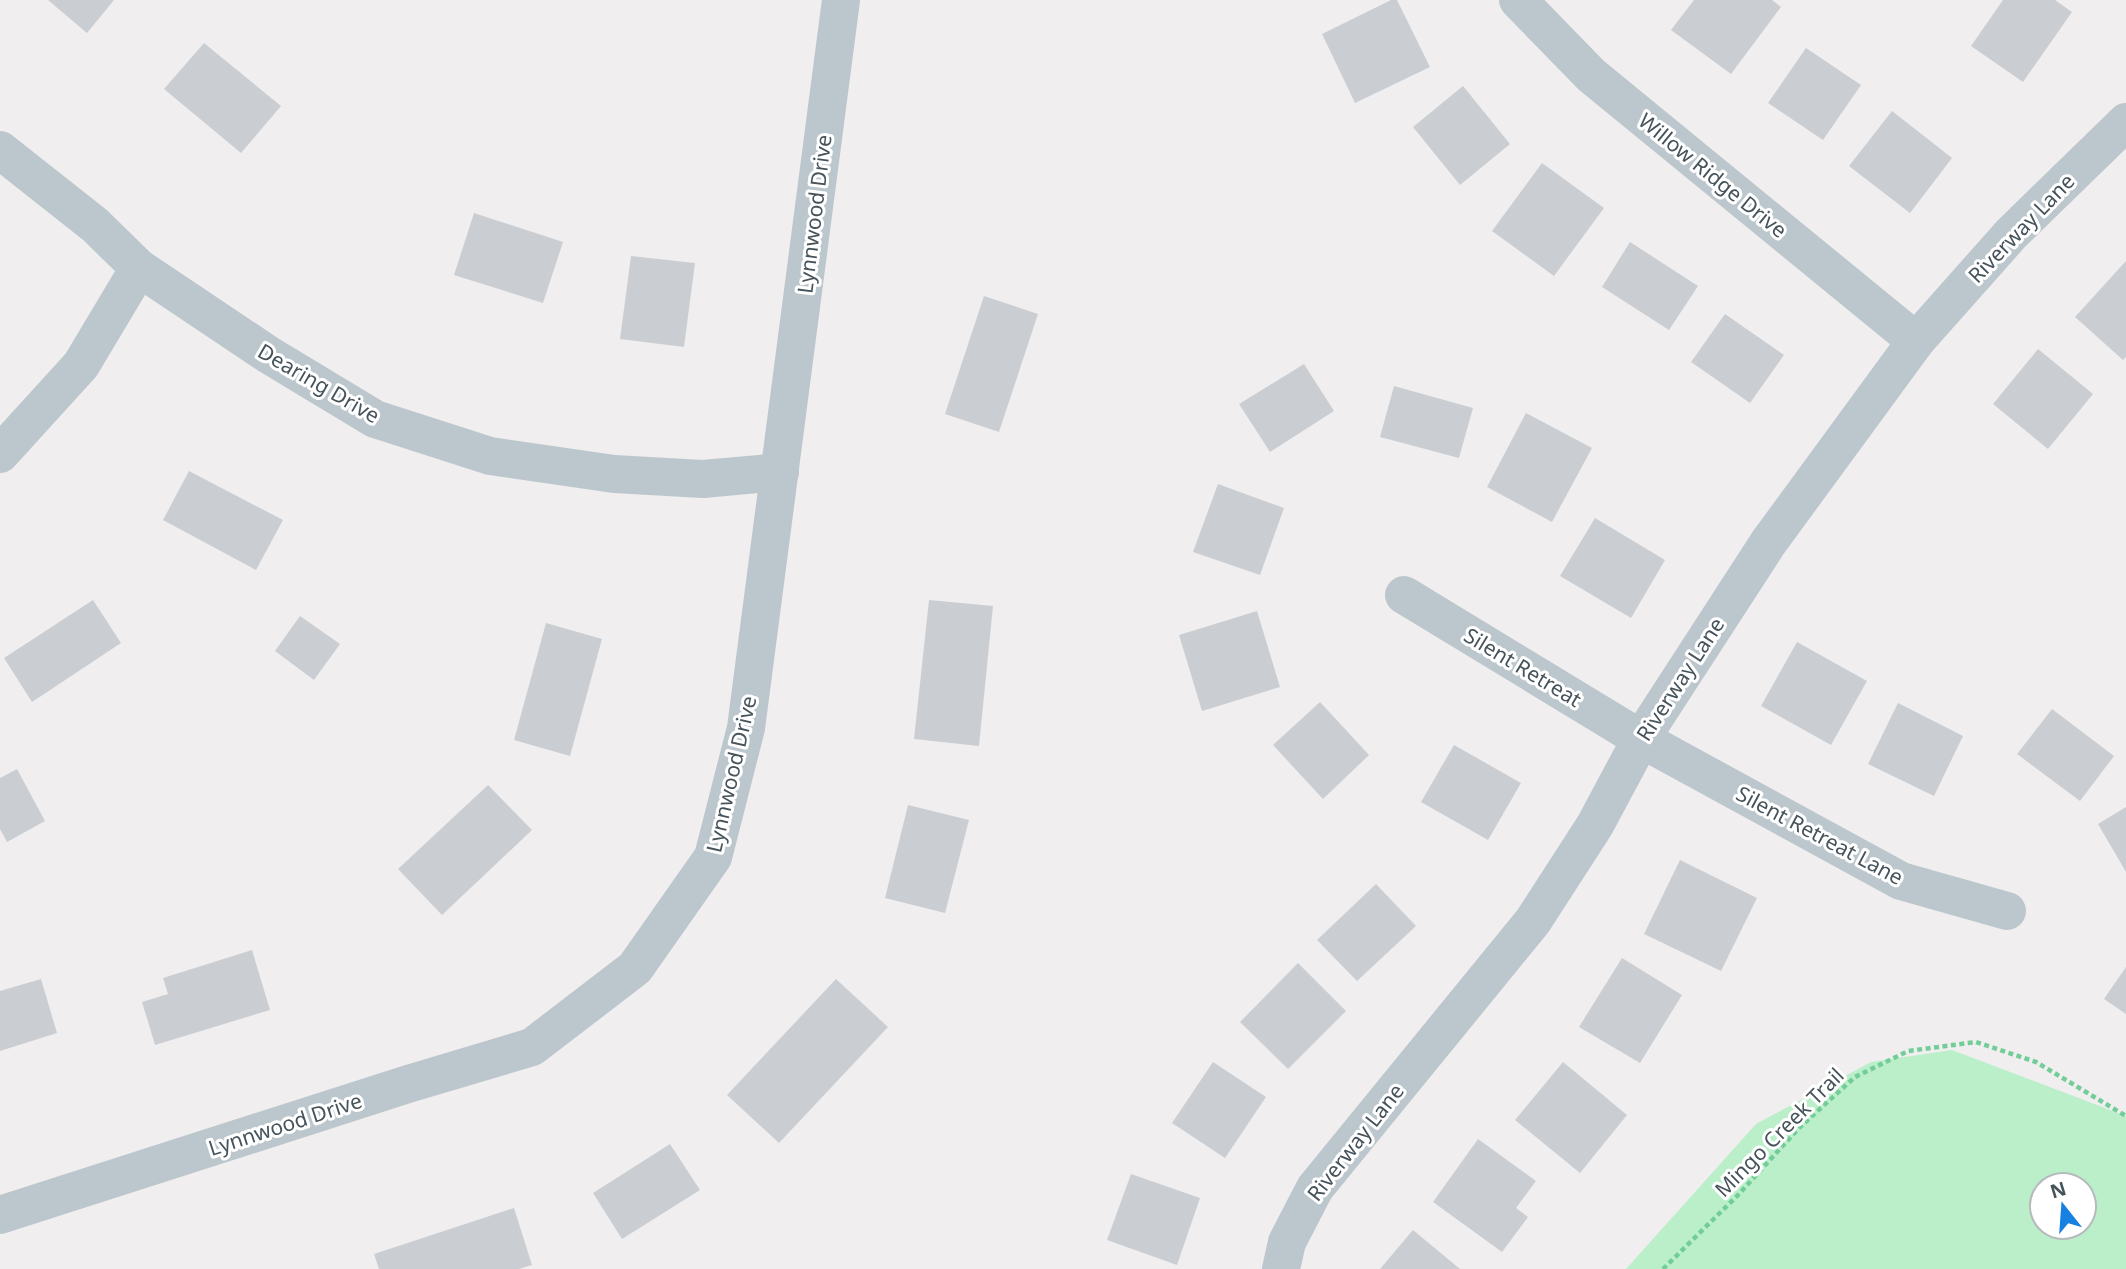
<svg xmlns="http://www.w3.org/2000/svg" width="2126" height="1269" font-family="'Noto Sans',sans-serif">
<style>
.green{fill:#bbefca;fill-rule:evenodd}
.building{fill:#caced3}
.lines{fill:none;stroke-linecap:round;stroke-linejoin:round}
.path{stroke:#73cd99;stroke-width:4.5;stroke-dasharray:5 3.5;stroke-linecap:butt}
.minor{stroke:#bcc7cd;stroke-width:38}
.labels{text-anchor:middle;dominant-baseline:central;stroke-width:6;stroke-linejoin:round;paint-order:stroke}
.street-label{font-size:21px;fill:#46535b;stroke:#fff}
</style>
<rect width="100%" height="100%" fill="#f0eeee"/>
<!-- green -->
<path class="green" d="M1952,1050L2126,1116V1269H1626L1756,1124L1871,1062ZM2042,1185H2084V1227H2042Z"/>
<!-- building -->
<g class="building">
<polygon points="48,0 114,0 87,33"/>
<polygon points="1391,0 1397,0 1430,67 1355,103 1322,34"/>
<polygon points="1694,0 1772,0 1781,7 1731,74 1671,30"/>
<polygon points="2003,0 2055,0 2072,12 2023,82 1971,46"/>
<polygon points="204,43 281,106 241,153 164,89"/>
<polygon points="1806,48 1861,85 1823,140 1768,103"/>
<polygon points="1463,86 1510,144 1460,185 1413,127"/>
<polygon points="1892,111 1952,158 1910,213 1849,166"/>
<polygon points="1542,163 1604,208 1554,276 1492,231"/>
<polygon points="474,213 563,242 543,303 454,275"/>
<polygon points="1630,242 1698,286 1669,330 1602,287"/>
<polygon points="631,256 695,263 684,347 620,339"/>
<polygon points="2126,261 2126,357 2123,360 2075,317"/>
<polygon points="984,296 1038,314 999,432 945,414"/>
<polygon points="1725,314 1784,355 1750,403 1691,362"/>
<polygon points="2038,349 2093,394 2048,449 1993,404"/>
<polygon points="1304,364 1334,411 1270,452 1239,404"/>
<polygon points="1394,386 1473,408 1459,458 1380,437"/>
<polygon points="1526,413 1592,448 1552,522 1487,487"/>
<polygon points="189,471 283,520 256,570 163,520"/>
<polygon points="1218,484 1284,508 1260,575 1193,552"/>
<polygon points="1595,518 1665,560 1631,618 1560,576"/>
<polygon points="93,600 121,643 32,702 4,658"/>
<polygon points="929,600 993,606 979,746 914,739"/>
<polygon points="1257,611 1280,687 1202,711 1179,635"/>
<polygon points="300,616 340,644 314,680 275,651"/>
<polygon points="546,623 602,639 570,756 514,740"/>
<polygon points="1797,642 1867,681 1831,745 1761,706"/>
<polygon points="1320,702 1369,755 1323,799 1273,745"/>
<polygon points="1898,703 1963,736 1934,796 1868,764"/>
<polygon points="2052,709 2114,756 2080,801 2017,754"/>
<polygon points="1454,745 1521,783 1488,840 1421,802"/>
<polygon points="17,769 45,821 7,842 0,829 0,778"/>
<polygon points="488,785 532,830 442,915 398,869"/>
<polygon points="908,805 969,820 945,913 885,898"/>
<polygon points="2126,807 2126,872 2098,824"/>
<polygon points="1680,860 1757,898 1721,971 1644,934"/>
<polygon points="1376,884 1416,926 1357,981 1317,940"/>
<polygon points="252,950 270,1010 155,1045 142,1002 168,994 163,978"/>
<polygon points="1622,958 1682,995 1640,1063 1579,1027"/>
<polygon points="1298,963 1346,1011 1288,1069 1240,1022"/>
<polygon points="2126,967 2126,1014 2104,999"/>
<polygon points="41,979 57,1033 0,1051 0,991"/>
<polygon points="836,979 888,1027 779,1143 727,1095"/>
<polygon points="1213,1062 1266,1097 1225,1158 1172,1123"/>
<polygon points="1563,1062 1627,1115 1580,1173 1515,1120"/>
<polygon points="1478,1139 1536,1181 1516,1208 1528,1217 1502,1252 1433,1202"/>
<polygon points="670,1144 700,1190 622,1239 593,1193"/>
<polygon points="1131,1174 1200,1198 1177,1265 1107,1240"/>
<polygon points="514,1208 532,1265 519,1269 379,1269 374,1254"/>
<polygon points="1413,1230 1460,1269 1380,1269"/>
</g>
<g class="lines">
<!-- path -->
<polyline class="path" points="1663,1269 1738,1195 1799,1128 1855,1077 1908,1051 1976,1042 2036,1062 2126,1116"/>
<!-- minor -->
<g class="minor">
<polyline points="1518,0 1591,75 1916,341"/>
<polyline points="0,150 95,225 139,268 269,355 375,419 490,456 614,474 703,479 780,472"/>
<polyline points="0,454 81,365 139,268"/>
<polyline points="1404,595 1641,739 1901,881 2007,911"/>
<polyline points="0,1215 408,1084 532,1047 635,968 713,857 746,728 841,0"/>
<polyline points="1281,1269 1287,1242 1315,1188 1533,921 1595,825 1641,739 1768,543 1916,341 2011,234 2126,122"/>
</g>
</g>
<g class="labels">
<!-- street labels -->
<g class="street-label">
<text transform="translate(1713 175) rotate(39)">Willow Ridge Drive</text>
<text transform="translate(814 214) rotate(-83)">Lynnwood Drive</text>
<text transform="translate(2021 228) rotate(-46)">Riverway Lane</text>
<text transform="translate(319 383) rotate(30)">Dearing Drive</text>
<text transform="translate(1523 667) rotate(31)">Silent Retreat</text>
<text transform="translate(1680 679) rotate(-57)">Riverway Lane</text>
<text transform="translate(731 774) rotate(-77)">Lynnwood Drive</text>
<text transform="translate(1820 835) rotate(28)">Silent Retreat Lane</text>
<text transform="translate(285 1124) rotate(-18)">Lynnwood Drive</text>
<text transform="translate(1779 1132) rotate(-45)">Mingo Creek Trail</text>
<text transform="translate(1355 1142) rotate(-52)">Riverway Lane</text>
</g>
</g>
<!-- north arrow -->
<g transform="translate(2063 1206) rotate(343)"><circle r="33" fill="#ffffff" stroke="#b5babd" stroke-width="2"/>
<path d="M0-5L12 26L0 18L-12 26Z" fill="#1781e1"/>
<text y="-10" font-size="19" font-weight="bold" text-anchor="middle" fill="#46535b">N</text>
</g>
</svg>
